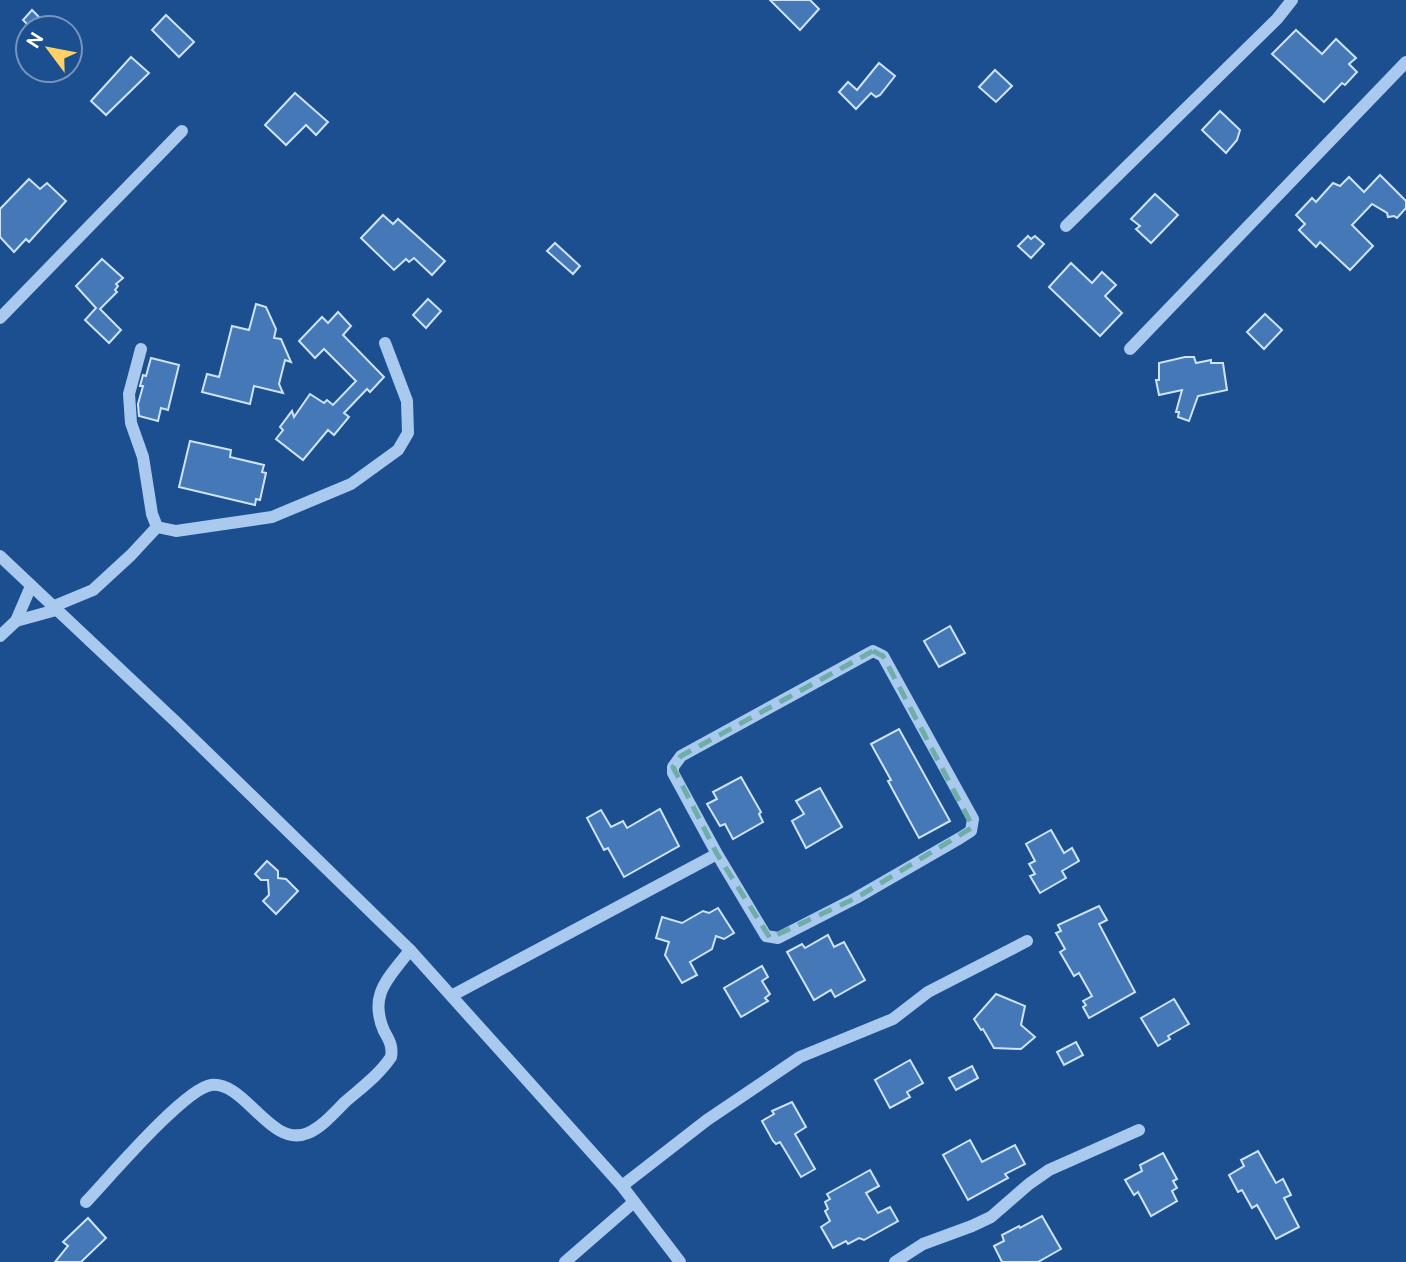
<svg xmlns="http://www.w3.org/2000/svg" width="1406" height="1262" font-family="'DM Sans',sans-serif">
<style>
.building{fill:#4478b7;stroke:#cfe3fa;stroke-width:2}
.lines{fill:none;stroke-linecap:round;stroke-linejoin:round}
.minor{stroke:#a9c9ee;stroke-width:12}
.marked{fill:none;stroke:#6fada8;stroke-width:5;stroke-dasharray:14 9;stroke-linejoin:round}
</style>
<rect width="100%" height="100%" fill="#1b4f8f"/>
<!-- building -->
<g class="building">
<polygon points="770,0 810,0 819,9 800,30"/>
<polygon points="32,10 42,20 34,28 31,28 23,20"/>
<polygon points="166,15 194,42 179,57 152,30"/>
<polygon points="1296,30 1322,54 1336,39 1356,58 1349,64 1357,72 1345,85 1342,83 1324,102 1272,54"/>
<polygon points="131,57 149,73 106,115 91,101"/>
<polygon points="879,63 895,76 880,95 876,97 871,93 856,109 839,92 848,82 857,90"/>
<polygon points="995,70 1012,86 996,102 979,87"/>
<polygon points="295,93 328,122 316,135 306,125 286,145 265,125"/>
<polygon points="1220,111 1240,130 1237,140 1226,153 1202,130"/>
<polygon points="1380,175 1406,201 1406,208 1397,218 1394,216 1388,217 1387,213 1372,204 1352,225 1373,246 1350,270 1320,242 1316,247 1299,230 1305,224 1296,215 1312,198 1316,202 1333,183 1340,186 1349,177 1364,192"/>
<polygon points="29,179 40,189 47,183 66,201 29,242 26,239 14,252 0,237 0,209"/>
<polygon points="1155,194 1178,215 1151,243 1136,229 1140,226 1131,219"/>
<polygon points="383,215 393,224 398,219 445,261 432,275 414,258 409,262 406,259 394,270 361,238"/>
<polygon points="1028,236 1031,239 1035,236 1044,244 1031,258 1018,246"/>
<polygon points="555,243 580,266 573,274 547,251"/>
<polygon points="102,259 123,278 116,284 118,286 115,290 117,292 100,309 121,330 109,343 85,320 96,308 76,286"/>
<polygon points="1071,263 1092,283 1102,272 1116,285 1105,296 1122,313 1100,336 1049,287"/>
<polygon points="428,299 441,311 426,328 413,315"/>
<polygon points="256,304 266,307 276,329 274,338 281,339 291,362 285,360 279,384 283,393 254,386 250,404 202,392 207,374 219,377 232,326 249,330"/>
<polygon points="338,312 351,326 343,335 384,377 370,392 367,389 344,413 349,417 334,435 328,430 303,460 276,439 283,430 280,427 292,411 294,417 310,394 324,403 327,400 333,405 356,381 324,349 315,358 299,341 322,317 328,323"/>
<polygon points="1265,314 1282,330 1264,349 1247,332"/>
<polygon points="1185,357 1194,357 1196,363 1211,360 1211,363 1223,363 1227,390 1198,396 1189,421 1178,417 1179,412 1176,412 1182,390 1159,395 1156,380 1159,380 1159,363"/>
<polygon points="151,358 179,365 168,410 161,408 158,421 139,416 138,404 143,386 140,386 143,375 146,376"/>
<polygon points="190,441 231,450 230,457 264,465 262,472 266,473 260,500 256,499 255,505 179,487"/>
<polygon points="950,626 965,653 939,667 924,641"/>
<polygon points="899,729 950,821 919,838 888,781 891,780 871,744"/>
<polygon points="741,777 761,812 759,814 763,822 733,839 725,824 720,826 707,804 717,799 713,792"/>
<polygon points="820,788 842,827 806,848 792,821 804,814 796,801"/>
<polygon points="660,809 679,846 624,877 608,848 604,850 587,818 601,810 611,827 623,821 627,828"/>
<polygon points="1051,830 1064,853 1072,848 1079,861 1062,871 1066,878 1040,893 1030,876 1035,874 1029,864 1035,861 1026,844"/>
<polygon points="267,861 278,871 278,878 286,879 298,891 276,914 263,901 269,895 268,880 261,880 255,874"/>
<polygon points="1099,906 1107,920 1099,924 1135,992 1089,1018 1083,1007 1086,1005 1083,1001 1092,996 1079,973 1074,976 1060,952 1065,949 1056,933 1061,931 1058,925"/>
<polygon points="718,908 734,933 724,939 716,936 712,949 690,962 697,975 682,983 665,955 669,942 656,938 662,917 682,923 703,911 709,913"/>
<polygon points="828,935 834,947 844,942 865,980 835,997 831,990 814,1000 787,952 802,944 805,948"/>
<polygon points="762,966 768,977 762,981 770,994 765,998 768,1001 741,1017 724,988"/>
<polygon points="996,994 1025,1006 1021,1025 1035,1037 1021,1049 994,1048 983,1029 981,1030 974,1019"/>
<polygon points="1174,999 1189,1024 1168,1036 1170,1039 1158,1046 1141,1018"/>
<polygon points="1076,1042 1083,1055 1064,1065 1057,1052"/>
<polygon points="910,1060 923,1083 907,1092 910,1097 890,1108 875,1080"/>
<polygon points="972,1066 978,1078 956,1090 949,1078"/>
<polygon points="792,1102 806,1127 795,1134 815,1169 801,1177 780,1142 776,1144 773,1141 762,1121 774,1114 772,1111"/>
<polygon points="970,1140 982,1162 1015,1145 1025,1164 1005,1174 1008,1178 968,1200 943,1155"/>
<polygon points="1258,1151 1276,1183 1283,1179 1291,1195 1284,1198 1299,1227 1276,1239 1257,1205 1252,1208 1242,1190 1238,1192 1229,1175 1244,1166 1241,1160"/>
<polygon points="1163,1153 1177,1179 1173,1181 1177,1188 1172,1191 1177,1201 1151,1216 1138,1192 1134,1195 1125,1180 1142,1171 1140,1165"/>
<polygon points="870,1170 879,1186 866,1193 878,1213 890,1207 898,1221 864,1240 859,1238 848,1244 846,1241 833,1248 821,1227 830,1221 825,1211 828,1209 825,1202 830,1199 827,1194"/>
<polygon points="1042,1216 1061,1249 1038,1262 1002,1262 994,1246 1004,1241 1002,1235 1019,1226 1020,1228"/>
<polygon points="88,1218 106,1238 81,1262 55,1262 68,1246 63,1242"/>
</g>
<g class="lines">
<!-- minor -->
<g class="minor">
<polyline points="1066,226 1277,19 1292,0"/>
<polyline points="0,318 182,131"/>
<polyline points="141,349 129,394 131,423 143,457 152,514 157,527 176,531 272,517 351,484 398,450 408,433 407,401 385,343"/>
<polyline points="1130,349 1406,62"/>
<polyline points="0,556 176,722 410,950 622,1186 680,1262"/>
<polyline points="52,607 93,590 131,555 157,527"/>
<polyline points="16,621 56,610"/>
<polyline points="0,636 16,621 31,586"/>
<polyline points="453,995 717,854 673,773 673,767 681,756 873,651 883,656 973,819 971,831 960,838 856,898 778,938 766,936 717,854"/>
<polyline points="622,1186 707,1120 800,1057 893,1019 928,992 1027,941"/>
<path d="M86,1202C108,1179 184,1089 211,1085C246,1081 270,1149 308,1133C322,1127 334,1113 345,1102C361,1088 379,1075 391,1057C393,1046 389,1040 384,1031C368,994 389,978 410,950"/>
<polyline points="565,1262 634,1202"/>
<polyline points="895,1262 923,1244 972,1226 991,1217 1029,1184 1049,1170 1139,1130"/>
</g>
</g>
<!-- marked area -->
<path class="marked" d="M873,651L883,656L973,827L856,898L770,938L717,854L673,767L681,756Z"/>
<!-- north arrow -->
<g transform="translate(49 49) rotate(302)"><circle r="33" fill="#1b4f8f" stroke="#7695bc" stroke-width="2"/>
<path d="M0-5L12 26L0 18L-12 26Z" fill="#ffd166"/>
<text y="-10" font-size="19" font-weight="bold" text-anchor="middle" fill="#ffffff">N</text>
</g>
</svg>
